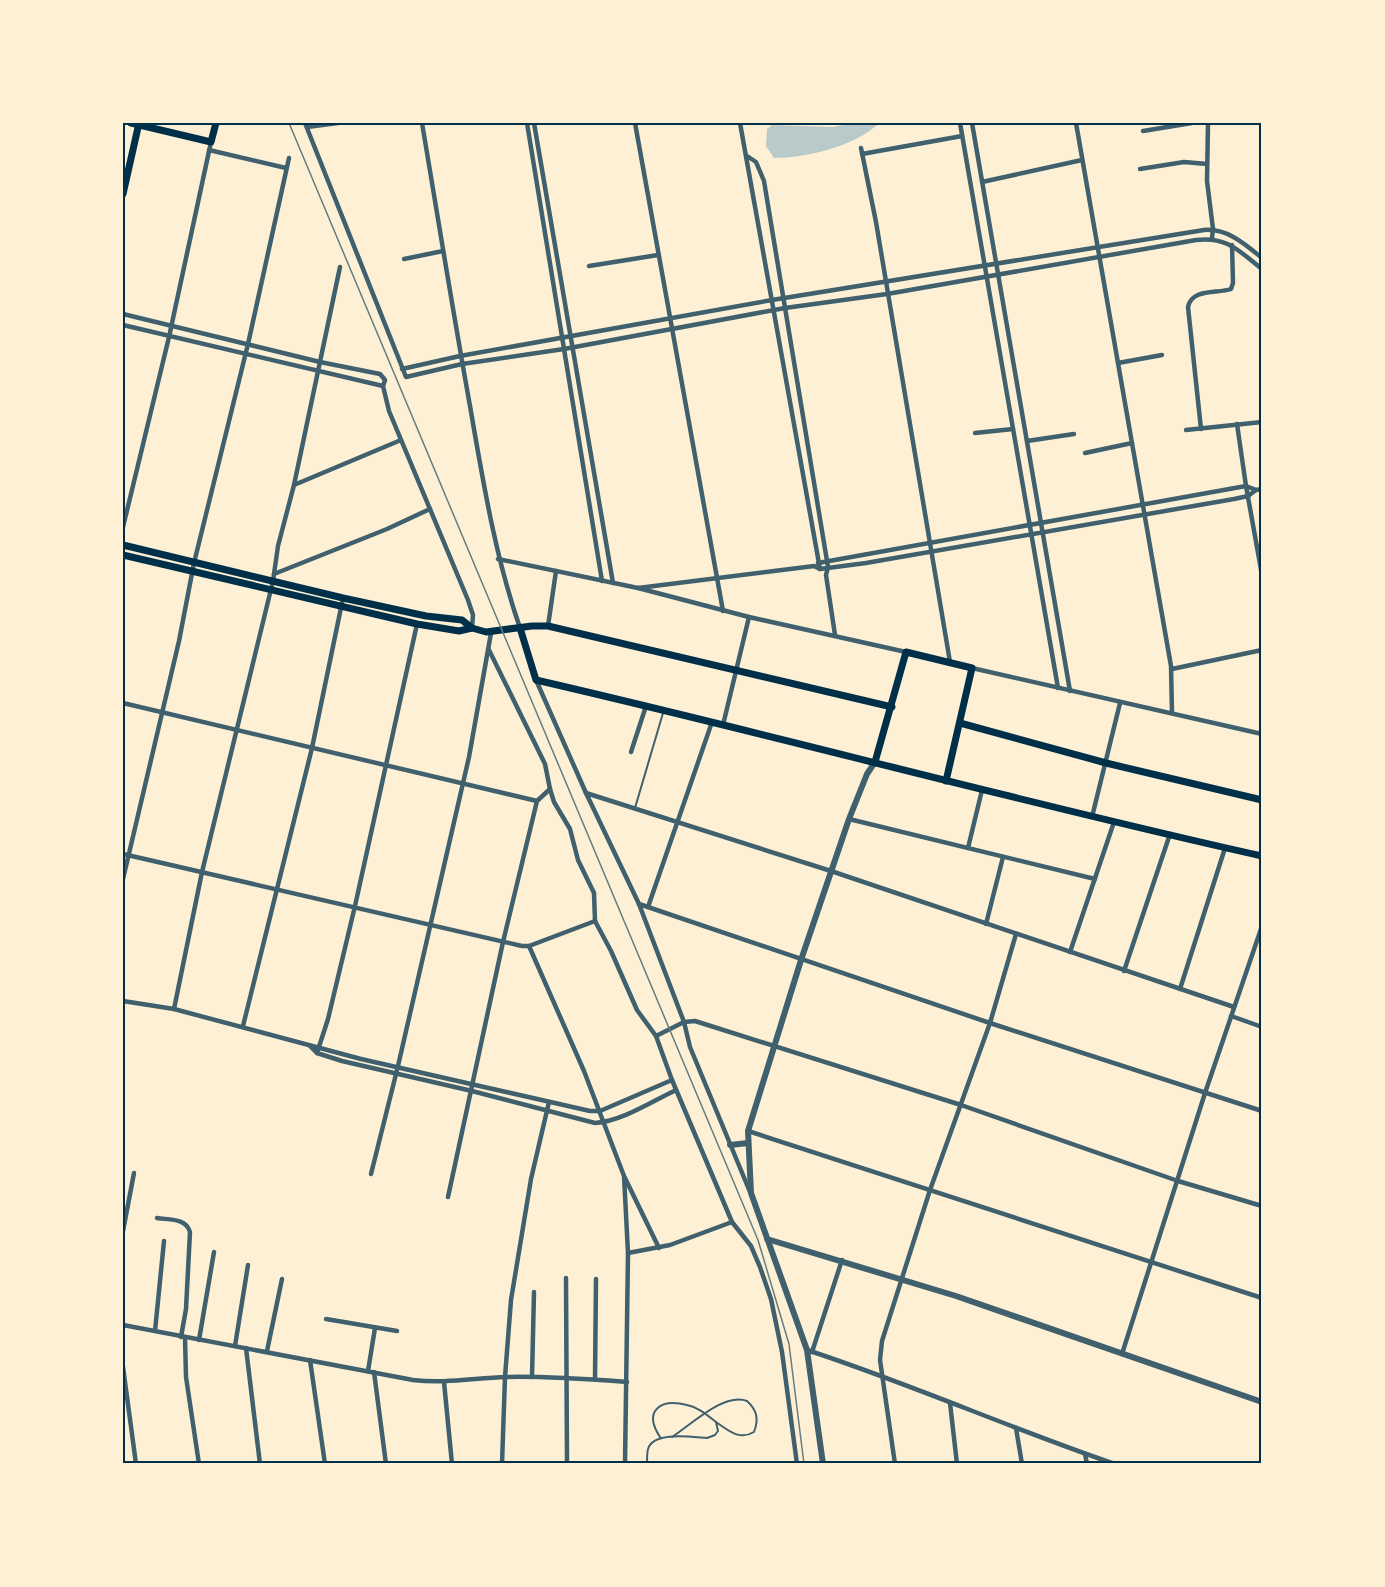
<svg xmlns="http://www.w3.org/2000/svg" width="1385" height="1587" font-family="'IBM Plex Serif',serif">
<style>
.green{fill:#b9caca}
.lines{fill:none;stroke-linecap:round;stroke-linejoin:round}
.service{stroke:#3f606c;stroke-width:2}
.minor{stroke:#3f606c;stroke-width:4.5}
.tertiary{stroke:#3f606c;stroke-width:6}
.secondary{stroke:#003049;stroke-width:7}
.tram{stroke:#657d81;stroke-width:1.5}
.neatline{fill:none;stroke:#003049;stroke-width:2}
</style>
<rect width="100%" height="100%" fill="#fdf0d5"/>
<!-- green -->
<path class="green" d="M853,123H879C856,146 806,158 774,158L766,146L767,129L772,125L833,127Z"/>
<g class="lines">
<!-- service -->
<g class="service">
<polyline points="635,808 663,713"/>
<path d="M672,1437C691,1425 724,1392 747,1401C757,1410 759,1419 754,1432C739,1441 728,1430 716,1422"/>
<path d="M647,1464C647,1459 647,1453 648,1449C653,1431 692,1437 707,1438L715,1435L718,1431L716,1422C707,1415 698,1407 687,1405C660,1398 643,1411 660,1437"/>
</g>
<!-- minor -->
<g class="minor">
<path d="M305,123L406,377L462,364L564,349L785,308L887,294L1196,240C1227,236 1239,251 1262,269"/>
<path d="M422,123C438,218 453,312 470,406C483,481 495,556 520,628"/>
<polyline points="527,123 602,581"/>
<polyline points="534,123 613,583"/>
<polyline points="635,123 723,611"/>
<polyline points="740,123 820,569"/>
<polyline points="960,123 1058,688"/>
<polyline points="972,123 1070,691"/>
<polyline points="1076,123 1171,666 1172,713"/>
<polyline points="1208,123 1207,181 1213,229 1212,238"/>
<polyline points="307,127 338,123"/>
<polyline points="1143,131 1192,123"/>
<polyline points="861,148 876,222 950,662"/>
<polyline points="209,150 286,168"/>
<polyline points="862,154 962,136"/>
<polyline points="747,156 756,162 764,181 828,567 826,575 835,635"/>
<polyline points="1140,169 1184,162 1207,164"/>
<polyline points="982,182 1082,160"/>
<polyline points="404,259 443,251"/>
<polyline points="589,266 658,255"/>
<polyline points="123,314 320,362 380,374 385,380 383,386 389,411 468,600 473,615 472,628"/>
<polyline points="123,325 383,386"/>
<polyline points="1118,363 1162,355"/>
<path d="M402,369L460,356L772,300L1204,230C1227,228 1245,244 1262,258"/>
<polyline points="1237,424 1246,486 1262,575"/>
<path d="M1201,429L1188,307C1192,288 1217,294 1231,289L1233,283L1232,245"/>
<polyline points="1186,430 1262,422"/>
<polyline points="975,433 1013,429"/>
<polyline points="1027,441 1074,434"/>
<polyline points="1085,453 1132,443"/>
<polyline points="294,485 401,440"/>
<polyline points="123,527 169,337 211,142"/>
<polyline points="498,559 638,588 749,617 906,652"/>
<polyline points="818,563 1246,486 1256,490"/>
<polyline points="274,574 387,529 430,509"/>
<polyline points="638,588 814,566 820,569 866,563 1234,499 1248,496 1256,490 1262,489"/>
<polyline points="548,626 556,571"/>
<polyline points="489,650 545,764 550,789 554,802 570,829 578,860 594,893 595,921 611,951 637,1010 656,1036 672,1080 732,1222 751,1246 760,1267 771,1299 782,1352 797,1464"/>
<polyline points="972,668 1262,734"/>
<polyline points="1172,669 1262,650"/>
<polyline points="536,680 586,793 639,904 684,1022 690,1047 750,1192"/>
<polyline points="123,703 537,801"/>
<polyline points="723,725 749,617"/>
<polyline points="631,752 646,706"/>
<polyline points="586,793 831,871 1234,1007"/>
<polyline points="1092,817 1120,703"/>
<polyline points="849,819 1095,879"/>
<polyline points="968,848 982,790"/>
<polyline points="123,854 522,946 529,946 595,921"/>
<polyline points="123,879 179,641 194,563 248,344 289,158"/>
<polyline points="639,904 990,1023 1262,1111"/>
<polyline points="648,907 712,722"/>
<polyline points="986,924 1003,857"/>
<polyline points="529,946 584,1071 624,1176 628,1253 625,1464"/>
<polyline points="1070,952 1114,822"/>
<polyline points="1124,971 1170,834"/>
<polyline points="1180,989 1225,848"/>
<polyline points="123,1001 174,1009 361,1059 590,1111 600,1111 672,1080"/>
<polyline points="174,1009 202,872 273,581 278,546 294,485 340,267"/>
<polyline points="1231,1016 1262,1027"/>
<polyline points="243,1026 312,748 343,598"/>
<polyline points="656,1036 684,1022 695,1021 961,1105 1178,1181 1262,1206"/>
<path d="M310,1046L317,1053L342,1061L472,1091L595,1123C622,1121 651,1102 676,1090"/>
<polyline points="317,1053 328,1019 355,906 417,624"/>
<polyline points="748,1131 1262,1298"/>
<polyline points="371,1174 398,1066 469,757 491,633"/>
<polyline points="625,1178 659,1248"/>
<polyline points="448,1197 503,942 537,801 550,789"/>
<path d="M157,1218C170,1220 186,1218 190,1232L186,1309L181,1337"/>
<polyline points="123,1231 134,1173"/>
<polyline points="628,1253 670,1245 732,1222"/>
<polyline points="566,1278 567,1464"/>
<polyline points="326,1319 397,1331"/>
<path d="M123,1325L413,1380C444,1384 475,1378 506,1377C546,1376 586,1379 627,1382"/>
<polyline points="155,1331 164,1241"/>
<polyline points="185,1338 186,1377 199,1464"/>
<polyline points="199,1340 214,1252"/>
<polyline points="235,1346 248,1265"/>
<polyline points="246,1348 260,1464"/>
<path d="M807,1350C911,1384 1012,1429 1115,1464"/>
<polyline points="267,1351 282,1279"/>
<polyline points="812,1352 842,1260"/>
<polyline points="1122,1354 1205,1093 1262,926"/>
<polyline points="310,1360 325,1464"/>
<polyline points="123,1367 136,1464"/>
<polyline points="368,1371 375,1328"/>
<polyline points="374,1372 386,1464"/>
<polyline points="532,1377 534,1292"/>
<polyline points="595,1379 596,1279"/>
<polyline points="444,1382 452,1464"/>
<polyline points="950,1403 957,1464"/>
<polyline points="1016,1428 1022,1464"/>
<polyline points="1085,1454 1087,1464"/>
<polyline points="502,1464 505,1377 511,1300 531,1179 549,1102"/>
<polyline points="895,1464 880,1360 882,1341 930,1190 990,1023 1016,934"/>
</g>
<!-- tertiary -->
<g class="tertiary">
<polyline points="730,1145 748,1143"/>
<polyline points="767,1239 956,1296 1262,1402"/>
<polyline points="823,1464 807,1350 751,1193 748,1131 801,960 849,819 867,774 875,762"/>
</g>
<!-- secondary -->
<g class="secondary">
<polyline points="131,123 211,142 216,123"/>
<polyline points="123,194 139,123"/>
<polyline points="123,545 343,598 426,616 462,620 472,628 486,632 532,626 548,626 892,707"/>
<polyline points="123,555 417,624 459,631 472,628"/>
<path d="M520,628L536,680C779,736 1019,802 1262,856"/>
<polyline points="960,723 1106,763 1262,800"/>
<polyline points="875,762 906,652 972,668 946,781"/>
</g>
<!-- tram -->
<polyline class="tram" points="289,123 758,1240 789,1344 804,1464"/>
</g>
<!-- border -->
<rect width="1385" height="1587" fill="none" stroke="#fdf0d5" stroke-width="249"/>
<rect x="124" y="124" width="1136" height="1338" class="neatline"/>
</svg>
